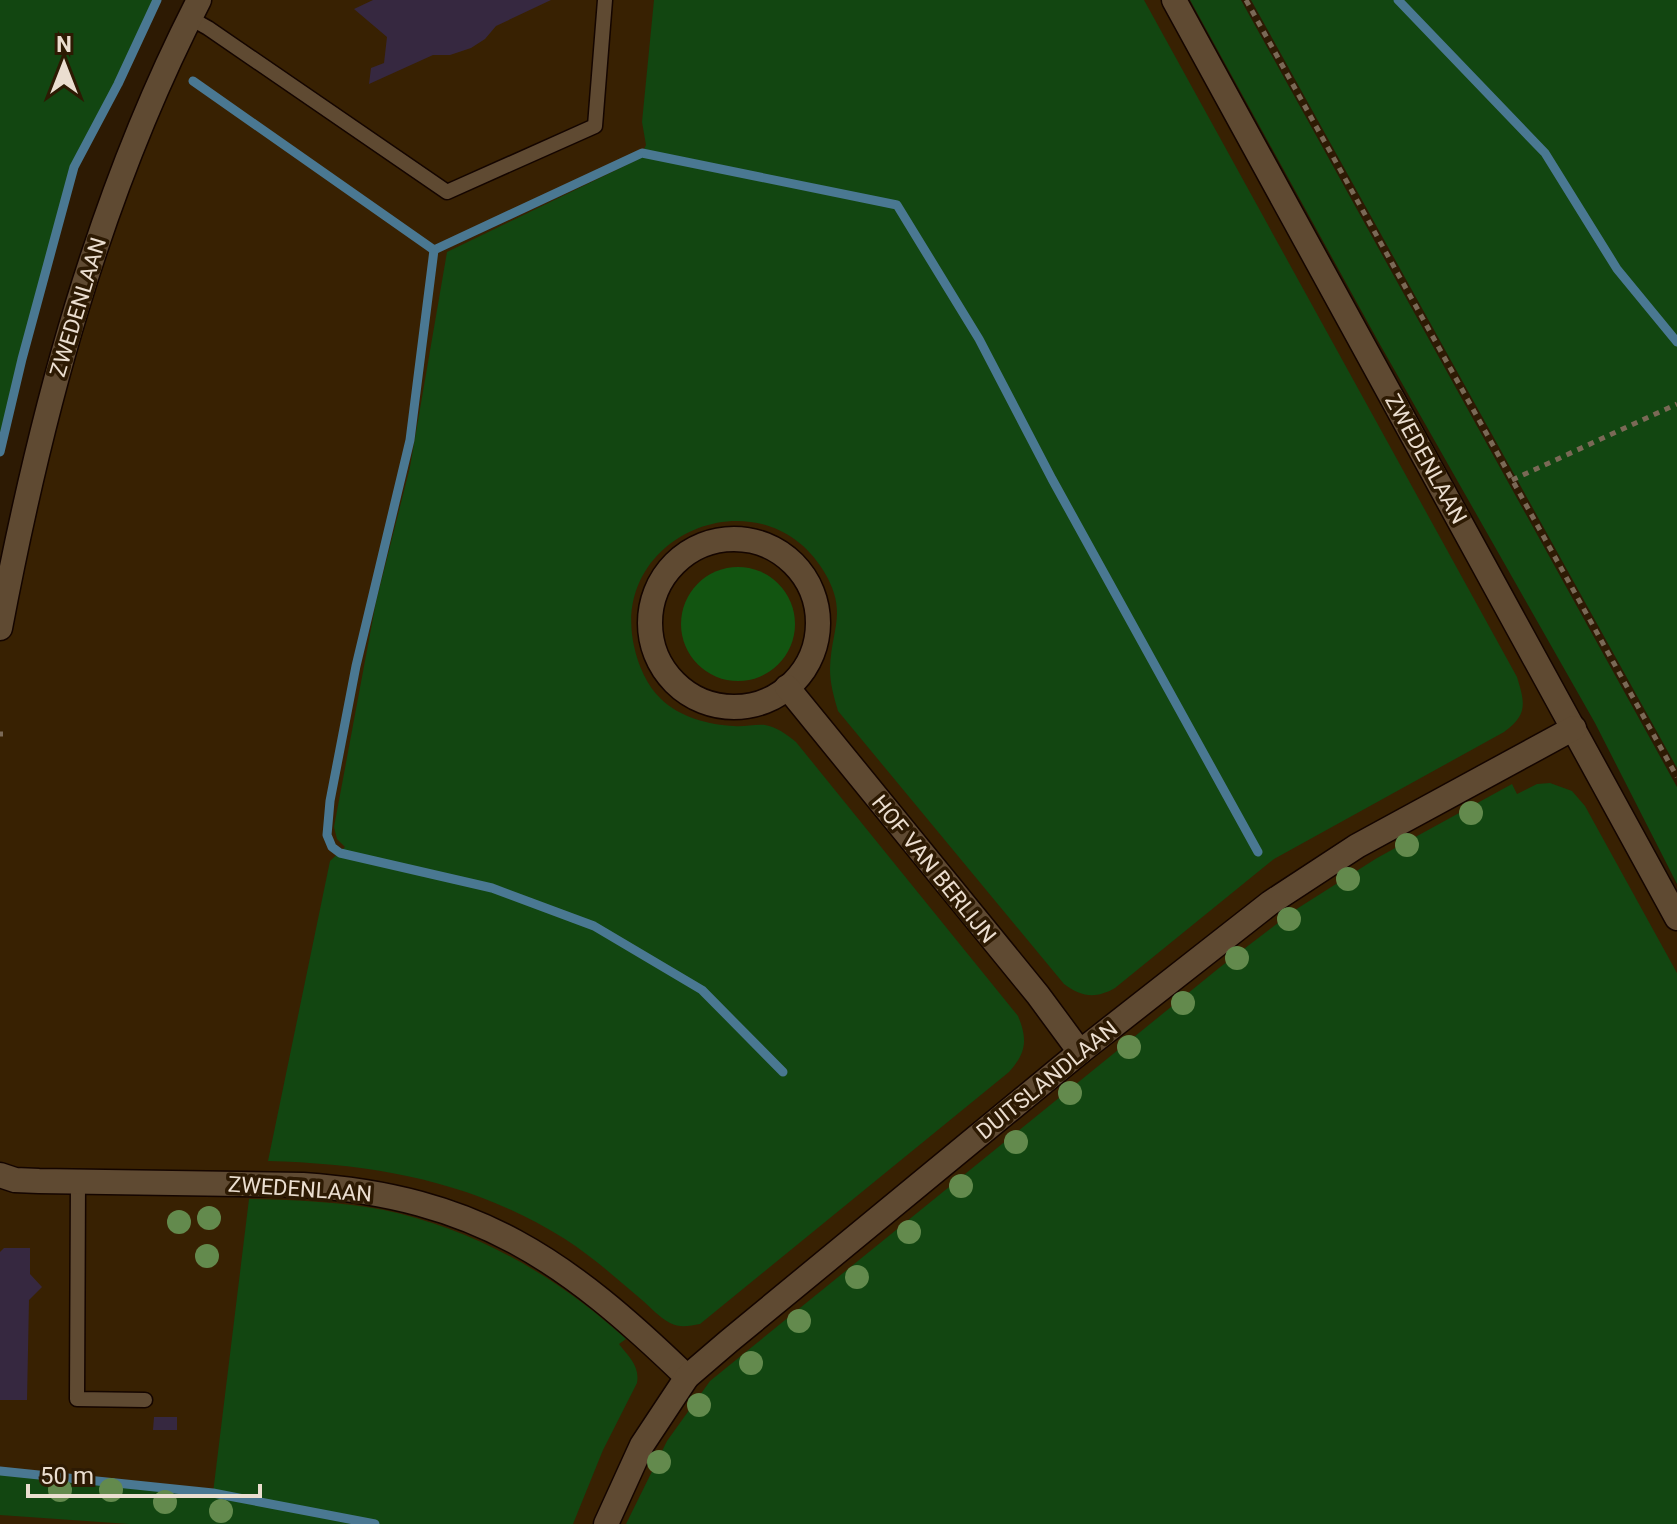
<svg xmlns="http://www.w3.org/2000/svg" width="1677" height="1524" font-family="Roboto,sans-serif">
<style>
.built{fill:#382102}
.green{fill:#124611}
.forest{fill:#125511}
.lines{fill:none;stroke-linecap:round;stroke-linejoin:round}
.stream{stroke:#4a7892;stroke-width:9}
.building{fill:#362840}
.lane-casing{stroke:#140500;stroke-width:17}
.street-casing{stroke:#140500;stroke-width:27}
.path{stroke:#7a6956;stroke-width:5;stroke-dasharray:6 6;stroke-linecap:butt}
.lane{stroke:#5f4a32;stroke-width:14}
.street{stroke:#5f4a32;stroke-width:24}
.tree{fill:#638a4d}
.labels{text-anchor:middle;dominant-baseline:central;stroke-width:7;stroke-linejoin:round;paint-order:stroke}
.street-label{font-size:22px;fill:#ebded0;stroke:#2d1a03}
</style>
<rect width="100%" height="100%" fill="#2d1a03"/>
<!-- built -->
<polygon class="built" points="199,0 1174,0 1677,918 1677,1524 0,1524 0,628 44,419"/>
<!-- green -->
<g class="green">
<polygon points="0,0 157,0 118,84 74,167 22,359 0,452"/>
<path d="M654,0H1144L1517,677C1525,703 1528,715 1504,732L1274,859L1115,988C1096,999 1081,997 1064,984L838,711C834,697 830,684 830,669C831,628 849,612 823,570C762,472 609,533 634,646C638,665 647,686 661,699C679,717 710,725 734,726C744,727 755,724 765,725C777,727 786,734 796,742L1018,1016C1028,1040 1026,1053 1009,1072L700,1324C689,1326 680,1328 670,1323C660,1318 650,1307 642,1300C617,1279 593,1257 565,1239C472,1181 376,1164 268,1161L330,861L345,847L337,839L334,827L376,602L410,467L447,252L639,159L646,145L642,122Z"/>
<polygon points="1190,0 1241,0 1677,787 1677,884 1595,723 1378,341"/>
<polygon points="1251,0 1677,0 1677,768"/>
<polygon points="1550,783 1572,791 1585,806 1677,973 1677,1524 626,1524 667,1441 710,1381 1219,968 1295,910 1377,858 1512,784 1517,794 1537,784"/>
<path d="M249,1199C294,1200 340,1202 384,1210C475,1229 558,1277 626,1339L619,1344C629,1357 640,1366 637,1383L603,1450L573,1524H129L0,1515V1471L213,1493Z"/>
</g>
<!-- forest -->
<circle class="forest" cx="738" cy="624" r="57"/>
<g class="lines">
<!-- stream -->
<g class="stream">
<polyline points="1398,0 1545,153 1617,269 1677,342"/>
<polyline points="193,81 434,250 642,153 897,205 979,339 1052,479 1258,852"/>
<polyline points="434,250 410,440 356,666 330,801 327,835 332,847 340,853 492,888 594,926 702,990 783,1072"/>
<polyline points="0,452 22,359 74,167 118,84 157,0"/>
<polyline points="0,1471 213,1493 375,1524"/>
</g>
</g>
<!-- building -->
<g class="building">
<polygon points="373,0 551,0 496,26 485,39 471,48 450,55 433,55 369,84 371,68 384,63 387,37 354,9"/>
<polygon points="4,1248 30,1248 30,1274 42,1287 29,1300 27,1400 0,1400 0,1252"/>
<polygon points="154,1417 177,1417 177,1430 153,1430"/>
</g>
<g class="lines">
<!-- lane casing -->
<g class="lane-casing">
<g id="lane">
<polyline points="190,18 208,28 447,192 595,126 605,0"/>
<polyline points="78,1182 77,1399 145,1400"/>
</g>
</g>
<!-- street casing -->
<g class="street-casing">
<g id="street">
<polyline points="1174,0 1677,918"/>
<circle cx="734" cy="623" r="84"/>
<path d="M0,628C41,412 98,196 199,0"/>
<polyline points="787,687 1038,995 1080,1052"/>
<path d="M0,1175L15,1180L39,1181L303,1185C477,1197 566,1260 687,1377"/>
<polyline points="606,1524 642,1445 687,1377 729,1341 1080,1052 1270,903 1357,846 1574,728"/>
</g>
</g>
<!-- path -->
<g class="path">
<polyline points="1246,0 1677,777"/>
<polyline points="1512,480 1677,404"/>
<polyline points="0,734 3,734"/>
</g>
<!-- lane -->
<use href="#lane" class="lane"/>
<!-- street -->
<use href="#street" class="street"/>
</g>
<!-- trees -->
<g class="tree">
<circle cx="1471" cy="813" r="12"/>
<circle cx="1407" cy="845" r="12"/>
<circle cx="1348" cy="879" r="12"/>
<circle cx="1289" cy="919" r="12"/>
<circle cx="1237" cy="958" r="12"/>
<circle cx="1183" cy="1003" r="12"/>
<circle cx="1129" cy="1047" r="12"/>
<circle cx="1070" cy="1093" r="12"/>
<circle cx="1016" cy="1142" r="12"/>
<circle cx="961" cy="1186" r="12"/>
<circle cx="209" cy="1218" r="12"/>
<circle cx="179" cy="1222" r="12"/>
<circle cx="909" cy="1232" r="12"/>
<circle cx="207" cy="1256" r="12"/>
<circle cx="857" cy="1277" r="12"/>
<circle cx="799" cy="1321" r="12"/>
<circle cx="751" cy="1363" r="12"/>
<circle cx="699" cy="1405" r="12"/>
<circle cx="659" cy="1462" r="12"/>
<circle cx="60" cy="1490" r="12"/>
<circle cx="111" cy="1490" r="12"/>
<circle cx="165" cy="1502" r="12"/>
<circle cx="221" cy="1511" r="12"/>
</g>
<g class="labels">
<!-- street labels -->
<g class="street-label">
<text transform="translate(78 307) rotate(-73)">ZWEDENLAAN</text>
<text transform="translate(1426 459) rotate(61)">ZWEDENLAAN</text>
<text transform="translate(934 869) rotate(51)">HOF VAN BERLIJN</text>
<text transform="translate(1047 1080) rotate(-39)">DUITSLANDLAAN</text>
<text transform="translate(300 1189) rotate(4)">ZWEDENLAAN</text>
</g>
</g>
<!-- north arrow -->
<g transform="translate(64 64)" stroke="#2d1a03" stroke-width="6" paint-order="stroke">
<path d="M0-6L14 30L0 20L-14 30Z" fill="#ebded0"/>
<text y="-12" font-size="22" font-weight="bold" text-anchor="middle" fill="#ebded0">N</text>
</g>
<!-- scale -->
<path d="M28 1484v12h232v-12" fill="none" stroke="#ebded0" stroke-width="4"/>
<text x="40" y="1484" font-size="24" fill="#ebded0" stroke="#2d1a03" stroke-width="6" paint-order="stroke">50 m</text>
</svg>
